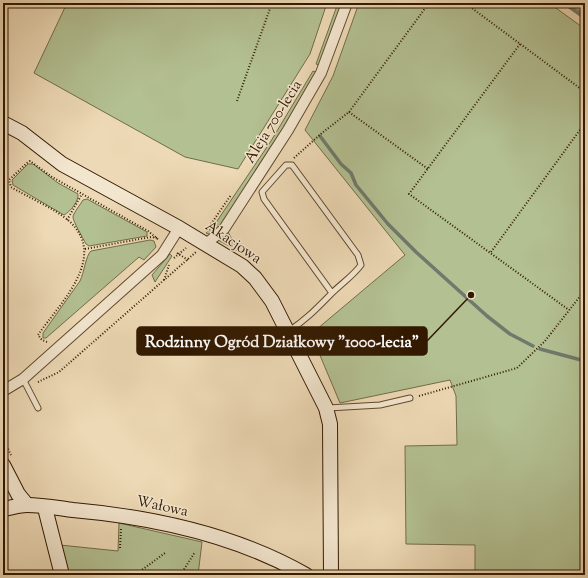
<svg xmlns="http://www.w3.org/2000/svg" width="588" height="578" font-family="'Sorts Mill Goudy',serif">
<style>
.green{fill:#b3c092;stroke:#726c49}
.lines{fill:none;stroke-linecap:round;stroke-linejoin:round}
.stream{stroke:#70796b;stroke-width:3.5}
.lane-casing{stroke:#61492d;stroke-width:7}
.street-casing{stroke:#61492d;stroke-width:12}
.secondary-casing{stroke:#321900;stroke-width:16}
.path{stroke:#321900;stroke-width:2;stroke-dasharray:1 2;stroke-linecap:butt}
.lane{stroke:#f3e6cf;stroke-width:5}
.street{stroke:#f3e6cf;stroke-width:10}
.secondary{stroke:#f3e6cf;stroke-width:14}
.labels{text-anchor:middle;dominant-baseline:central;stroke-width:3;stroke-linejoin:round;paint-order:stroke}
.street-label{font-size:15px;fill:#321900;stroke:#f3e6cf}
.leader{fill:none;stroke:#321900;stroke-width:1.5}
.callout-dot{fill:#321900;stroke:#f3e6cf;stroke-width:1.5}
.callout{fill:#321900;stroke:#321900;stroke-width:1.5}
.callout-label{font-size:16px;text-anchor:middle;font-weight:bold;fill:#fff}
</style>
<rect width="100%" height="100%" fill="#edd9b5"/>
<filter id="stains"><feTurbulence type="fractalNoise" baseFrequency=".005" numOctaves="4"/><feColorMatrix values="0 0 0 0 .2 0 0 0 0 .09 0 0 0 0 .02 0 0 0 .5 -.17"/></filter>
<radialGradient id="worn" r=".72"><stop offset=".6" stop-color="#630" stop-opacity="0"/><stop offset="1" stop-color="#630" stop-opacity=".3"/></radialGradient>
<!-- green -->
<g class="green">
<polygon points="67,3 327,3 310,54 238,169 185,157 34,73"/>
<polygon points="338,3 344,3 321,66 316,64"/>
<polygon points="359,3 549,3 585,29 585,575 475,575 475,545 406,544 405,446 457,445 456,396 450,380 340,403 311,334 405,255 305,130 333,76"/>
<polygon points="568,3 585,3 585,15"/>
<polygon points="313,71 318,73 309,91 222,224 211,235 206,233 215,224 271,141"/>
<path d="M28,164H33L58,183L78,194C79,201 70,212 64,215L13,185L12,180Z"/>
<path d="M87,199L147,232V236L89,246L86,244C83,238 72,220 73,216C75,211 80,205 83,200Z"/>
<polygon points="226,228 238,251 216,239"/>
<path d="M150,240L154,241L156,247L144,260L139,257L46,338H43V333L80,281C84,273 86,255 91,251Z"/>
<polygon points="170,254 172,256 155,282 152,275"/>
<polygon points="119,523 202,542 198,575 66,575 60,545 118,551"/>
</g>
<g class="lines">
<!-- stream -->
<g class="stream">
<polyline points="564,3 585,18"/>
<polyline points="320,136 341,164 351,173 356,185 388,224 416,252 487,316 510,334 533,346"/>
<polyline points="540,349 585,361"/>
</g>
<!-- lane casing -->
<g class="lane-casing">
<g id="lane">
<path d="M289,331C308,318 316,309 332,293C342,283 353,276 361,265L358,255L292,165H286L262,192L264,199L332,293"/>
<polyline points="23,379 38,408"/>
<polyline points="328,408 380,405 410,398"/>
</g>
</g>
<!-- street casing -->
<g class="street-casing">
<g id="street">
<polyline points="206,244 224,229 288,130 321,73 347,3"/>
<polyline points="3,391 23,379 162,255 179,228"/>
</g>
</g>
<!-- secondary casing -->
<g class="secondary-casing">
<g id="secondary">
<polyline points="3,123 22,133 62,164 179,228 242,266 255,278 272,301 326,408 330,424 331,575"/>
<polyline points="3,465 18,494 27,505"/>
<polyline points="45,508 62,575"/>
<path d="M3,509C11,508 19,505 27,505C42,505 58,508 73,510C152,517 236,535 306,575"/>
</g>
</g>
<!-- path -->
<g class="path">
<polyline points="465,3 585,92"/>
<polyline points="579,3 585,7"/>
<polyline points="520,44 409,194 569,310"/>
<polyline points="237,101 272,3"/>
<polyline points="349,112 428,169"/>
<polyline points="294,158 322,133 349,112 429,3"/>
<polyline points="67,220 82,194"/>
<polyline points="211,224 231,195"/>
<polyline points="85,249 151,237 157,238"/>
<polyline points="491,252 585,123"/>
<polyline points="177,253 188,260"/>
<polyline points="174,258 186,248"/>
<polyline points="164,280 169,265"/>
<path d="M47,342L42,340L38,335C60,303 109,257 69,221C57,210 26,196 11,187L9,180L27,163L30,161L52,177L148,231L159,240"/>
<polyline points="38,382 59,372 196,252"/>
<polyline points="419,396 517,368 545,341 585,290"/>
<polyline points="3,438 11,455"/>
<polyline points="120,548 121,529"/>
<polyline points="135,575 165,553"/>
<polyline points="184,575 183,571 195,552"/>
</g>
<!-- lane -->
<use href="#lane" class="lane"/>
<!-- street -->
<use href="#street" class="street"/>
<!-- secondary -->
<use href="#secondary" class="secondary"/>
</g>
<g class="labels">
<!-- street labels -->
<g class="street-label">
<text transform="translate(274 122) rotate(-58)">Aleja 700-lecia</text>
<text transform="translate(233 243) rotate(34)">Akacjowa</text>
<text transform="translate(162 507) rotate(12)">Wałowa</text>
</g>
</g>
<!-- callouts -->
<path class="leader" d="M471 295L427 341"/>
<circle class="callout-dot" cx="471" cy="295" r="4"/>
<rect class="callout" x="137" y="327" width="290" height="28" rx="4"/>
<g class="callout-label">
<text x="282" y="347">Rodzinny Ogród Działkowy "1000-lecia"</text>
</g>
<!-- margin -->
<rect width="588" height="578" fill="none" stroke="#edd9b5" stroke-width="16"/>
<rect x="4" y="4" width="580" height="570" fill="none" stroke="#321900" stroke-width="2"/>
<rect x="8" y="8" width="572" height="562" fill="none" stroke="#321900"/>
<rect width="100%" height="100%" filter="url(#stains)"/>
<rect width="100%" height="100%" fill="url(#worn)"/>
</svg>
